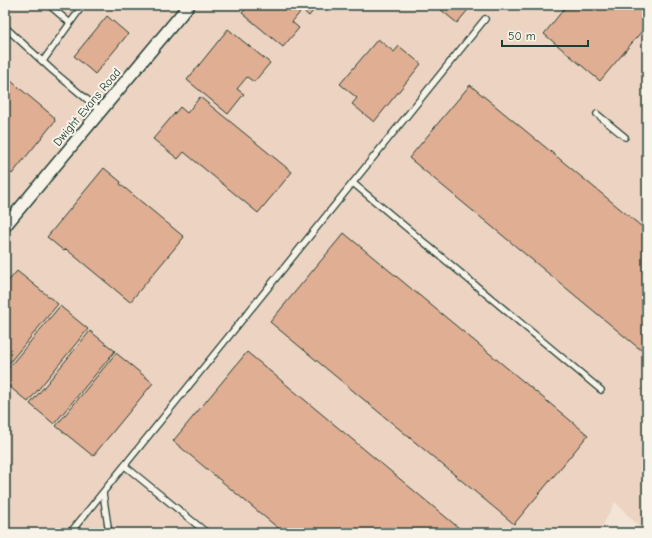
<svg xmlns="http://www.w3.org/2000/svg" width="652" height="538" font-family="'Comic Neue',sans-serif">
<style>
.built{fill:#edd4c2}
.building{fill:#e0ae92;stroke:#1f3d34}
.lines{fill:none;stroke-linecap:round;stroke-linejoin:round}
.service-casing{stroke:#1f3d34;stroke-width:8}
.minor-casing{stroke:#1f3d34;stroke-width:14}
.service{stroke:#f7f3e8;stroke-width:5.5}
.minor{stroke:#f7f3e8;stroke-width:11}
.labels{text-anchor:middle;dominant-baseline:central;stroke-width:4;stroke-linejoin:round;paint-order:stroke}
.street-label{font-size:12px;fill:#1f3d34;stroke:#f7f3e8}
</style>
<rect width="100%" height="100%" fill="#f2e5d7"/>
<filter id="ink" filterUnits="userSpaceOnUse"><feTurbulence type="fractalNoise" baseFrequency=".025" numOctaves="2"/><feDisplacementMap in="SourceGraphic" scale="8" xChannelSelector="R" yChannelSelector="G"/><feConvolveMatrix kernelMatrix="1 2 1 2 8 2 1 2 1" color-interpolation-filters="sRGB"/></filter>
<g filter="url(#ink)">
<!-- built -->
<polygon class="built" points="5,5 647,5 647,533 645,533 615,502 599,533 5,533"/>
<!-- building -->
<g class="building">
<polygon points="249,5 318,5 309,16 302,10 292,22 299,28 283,47 242,13"/>
<polygon points="435,5 472,5 457,23"/>
<polygon points="567,5 647,5 647,25 600,81 544,34"/>
<polygon points="107,16 128,34 95,74 74,56"/>
<polygon points="228,29 270,63 254,82 247,77 237,89 244,94 228,114 187,80"/>
<polygon points="378,39 394,52 399,46 421,64 374,122 352,104 357,98 340,84"/>
<polygon points="5,76 54,117 55,121 12,174 5,168"/>
<polygon points="470,85 647,231 647,355 409,158"/>
<polygon points="200,97 292,172 258,213 184,152 178,159 153,139 180,107 187,113"/>
<polygon points="104,168 121,182 120,184 184,237 130,302 66,249 64,251 47,237"/>
<polygon points="344,233 588,435 514,524 270,322"/>
<polygon points="17,271 58,304 5,368 5,285"/>
<polygon points="60,306 88,329 28,402 5,383 5,372"/>
<polygon points="90,331 115,351 54,424 30,404"/>
<polygon points="247,352 465,533 284,533 173,441"/>
<polygon points="116,353 153,383 93,456 56,426"/>
</g>
<g class="lines">
<!-- service casing -->
<g class="service-casing">
<g id="service">
<polyline points="49,5 70,23"/>
<polyline points="5,27 53,71 101,111"/>
<polyline points="43,61 83,5"/>
<polyline points="597,114 625,137"/>
<polyline points="353,183 601,390"/>
<polyline points="125,466 207,533"/>
<polyline points="103,493 109,533"/>
<polyline points="70,533 485,19"/>
</g>
</g>
<!-- minor casing -->
<g class="minor-casing">
<polyline id="minor" points="5,226 189,5"/>
</g>
<!-- service -->
<use href="#service" class="service"/>
<!-- minor -->
<use href="#minor" class="minor"/>
</g>
</g>
<g class="labels">
<!-- street labels -->
<g class="street-label">
<text transform="translate(87 107) rotate(-50)">Dwight Evans Road</text>
</g>
</g>
<!-- margin -->
<rect width="652" height="538" fill="none" stroke="#f7f3e8" stroke-width="20"/>
<rect x="10" y="10" width="632" height="518" fill="none" stroke="#1f3d34" stroke-width="1.5" filter="url(#ink)"/>
<!-- scale -->
<path d="M502 40v6h86v-6" fill="none" stroke="#1f3d34" stroke-width="2"/>
<text x="508" y="40" font-size="12" fill="#1f3d34" stroke="#f7f3e8" stroke-width="3" paint-order="stroke">50 m</text>
</svg>
